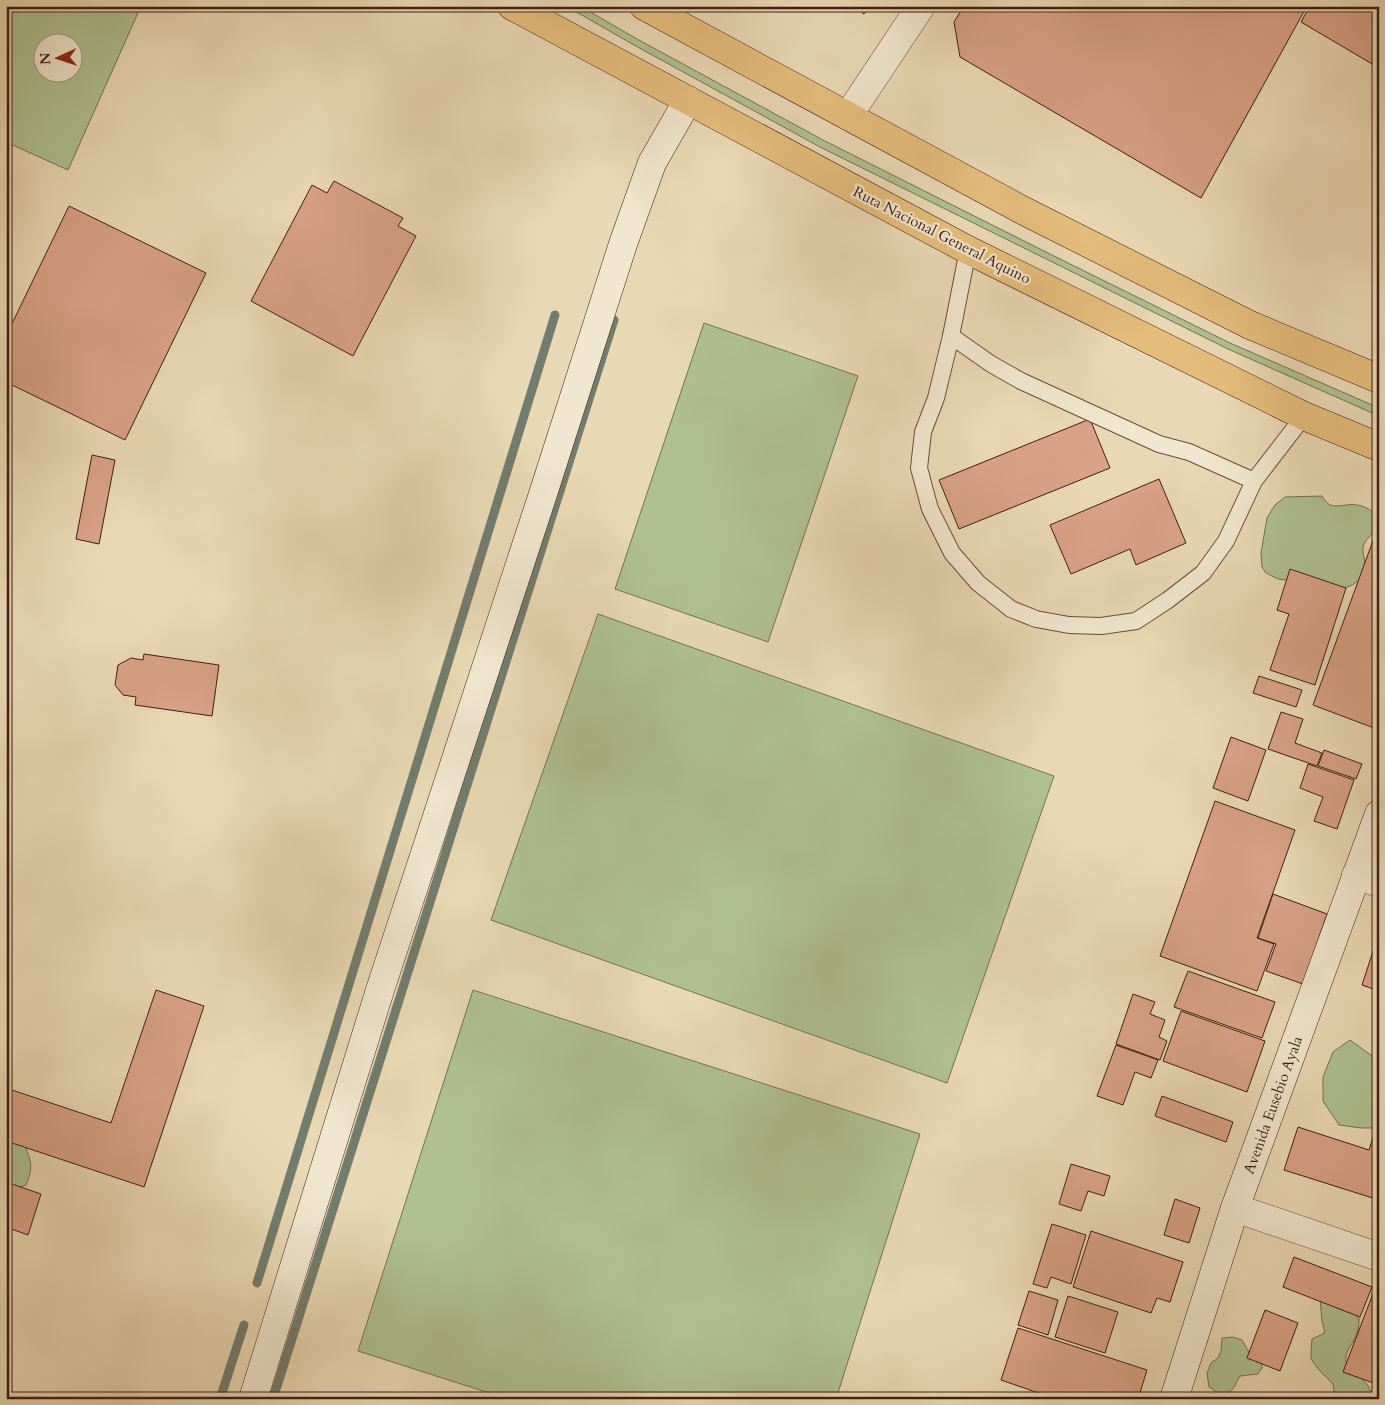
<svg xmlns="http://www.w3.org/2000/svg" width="1385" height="1405" font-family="Cardo,serif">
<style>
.green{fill:#afc093;stroke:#776f52;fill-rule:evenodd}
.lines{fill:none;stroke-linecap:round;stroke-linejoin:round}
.stream{stroke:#747c6e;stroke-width:9}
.building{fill:#d9a188;stroke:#3f1e12}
.lane-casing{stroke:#6a4c3b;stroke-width:18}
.street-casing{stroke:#6a4c3b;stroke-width:29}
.secondary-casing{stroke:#3f1e12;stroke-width:29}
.highway-casing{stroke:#3f1e12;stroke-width:29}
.lane{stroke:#f1e6cf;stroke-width:16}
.street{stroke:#f1e6cf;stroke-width:28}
.secondary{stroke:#f1e6cf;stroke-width:28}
.highway{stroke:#e4bc7a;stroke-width:28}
.labels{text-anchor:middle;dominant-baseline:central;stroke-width:4.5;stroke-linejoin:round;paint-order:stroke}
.street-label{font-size:15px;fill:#3f1e12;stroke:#f1e6cf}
</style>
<rect width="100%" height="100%" fill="#e9d8b5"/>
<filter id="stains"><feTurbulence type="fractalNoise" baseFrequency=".004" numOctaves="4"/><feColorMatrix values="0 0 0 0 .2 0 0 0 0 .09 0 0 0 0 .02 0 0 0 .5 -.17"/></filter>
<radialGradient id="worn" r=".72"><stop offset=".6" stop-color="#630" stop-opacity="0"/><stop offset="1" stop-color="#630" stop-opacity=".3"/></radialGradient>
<!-- green -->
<g class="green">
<path d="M6,6H141L68,170L6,142ZM42,42H72V72H42Z"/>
<polygon points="566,6 580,6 637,39 823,140 1056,257 1230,343 1379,408 1379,416 1228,349 820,147 634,45"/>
<polygon points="704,323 858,376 768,642 615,589"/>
<path d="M1322,496C1324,500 1327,503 1330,505C1338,508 1349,503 1357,505C1366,506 1380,514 1378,525C1375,534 1365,538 1363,547C1362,555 1367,563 1364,570C1361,580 1353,587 1342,588L1278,579L1266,573L1262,567L1261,553L1267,518L1275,505L1285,497Z"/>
<polygon points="598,614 1054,776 947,1083 491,920"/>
<polygon points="473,990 920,1134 836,1399 508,1399 358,1351"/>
<polygon points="1350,1040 1379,1061 1379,1128 1361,1128 1339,1125 1323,1101 1323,1077 1333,1052"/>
<path d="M6,1138L25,1146C32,1163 33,1168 26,1185L14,1189L6,1188Z"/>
<path d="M1320,1299L1354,1314L1359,1318C1359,1323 1359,1328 1357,1333C1354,1343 1344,1351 1346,1362C1348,1374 1373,1378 1371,1399H1335L1333,1384L1319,1370L1311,1359V1352L1312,1339L1325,1333L1322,1321Z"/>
<path d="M1233,1337L1242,1340L1251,1356L1262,1363V1368L1258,1374L1240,1376C1233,1387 1235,1393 1220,1394L1209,1387L1207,1373L1211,1363L1218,1358L1221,1351L1222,1338Z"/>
</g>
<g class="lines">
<!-- stream -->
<g class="stream">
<polyline points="257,1283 555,315"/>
<polyline points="220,1399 244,1325"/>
<polyline points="273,1399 614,320"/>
</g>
</g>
<!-- building -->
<g class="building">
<polygon points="852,6 869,6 864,14"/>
<polygon points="964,6 1307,6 1201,198 960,57 954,22"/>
<polygon points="1310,6 1379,6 1379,68 1301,22"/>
<polygon points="334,181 403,218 398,226 416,236 353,356 251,301 312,185 327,193"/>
<polygon points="69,206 206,273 125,440 6,382 6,336"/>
<polygon points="1090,419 1110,468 959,529 939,480"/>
<polygon points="92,455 115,460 99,544 76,539"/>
<polygon points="1159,479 1186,543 1136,565 1130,549 1071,574 1050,525"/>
<polygon points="1379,524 1379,716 1374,728 1313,705"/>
<polygon points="1290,569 1346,588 1315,685 1270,670 1289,614 1277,610"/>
<polygon points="144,654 219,665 212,716 135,705 136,697 123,695 115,685 118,665 131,658 143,660"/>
<polygon points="1259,676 1302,690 1296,707 1253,693"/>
<polygon points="1281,712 1303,719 1295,743 1322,753 1317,766 1268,749"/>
<polygon points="1231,737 1266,750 1248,801 1213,788"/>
<polygon points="1324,750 1362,764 1356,779 1318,766"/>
<polygon points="1308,764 1354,780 1337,829 1314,821 1323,797 1300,788"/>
<polygon points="1215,801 1295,830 1257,938 1274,944 1257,991 1160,956"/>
<polygon points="1273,894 1327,914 1303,984 1266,971 1276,944 1258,938"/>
<polygon points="1379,933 1379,991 1362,985"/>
<polygon points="1188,971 1275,1002 1262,1038 1174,1007"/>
<polygon points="156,990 204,1006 144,1187 6,1141 6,1088 111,1123"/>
<polygon points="1133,994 1155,1002 1150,1014 1165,1020 1159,1037 1167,1041 1160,1060 1116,1044"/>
<polygon points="1181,1011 1265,1041 1247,1092 1163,1061"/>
<polygon points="1116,1045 1158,1060 1151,1078 1135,1072 1123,1105 1097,1096"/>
<polygon points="1162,1096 1233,1122 1226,1142 1155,1116"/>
<polygon points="1298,1127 1369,1150 1375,1131 1379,1132 1379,1200 1284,1170"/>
<polygon points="1071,1164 1110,1176 1104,1196 1088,1191 1081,1211 1059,1204"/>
<polygon points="6,1182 41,1194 28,1235 6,1227"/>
<polygon points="1175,1199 1200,1208 1189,1243 1164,1235"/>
<polygon points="1052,1224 1086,1235 1071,1284 1051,1277 1047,1288 1033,1284"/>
<polygon points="1091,1231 1183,1262 1170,1302 1157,1298 1151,1313 1073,1287"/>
<polygon points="1294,1257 1372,1287 1360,1317 1283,1287"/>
<polygon points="1377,1283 1379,1283 1379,1385 1343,1372"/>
<polygon points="1029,1291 1058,1300 1048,1335 1018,1325"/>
<polygon points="1068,1296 1118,1312 1105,1353 1055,1337"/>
<polygon points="1265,1310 1298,1323 1280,1371 1247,1358"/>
<polygon points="1018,1328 1147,1370 1138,1399 1056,1399 1001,1380"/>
</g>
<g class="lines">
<!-- lane casing -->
<g class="lane-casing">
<g id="lane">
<polyline points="968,250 951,336 991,364 1021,381 1159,444 1189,452 1254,481 1304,416"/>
<polyline points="951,336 936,398 923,432 919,468 930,509 952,553 978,583 1011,609 1036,619 1069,625 1101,626 1136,621 1168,600 1203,573 1226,541 1254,481"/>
</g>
</g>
<!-- street casing -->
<g class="street-casing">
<g id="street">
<polyline points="848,116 921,6"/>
<polyline points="1356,875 1379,883"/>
<polyline points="1235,1208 1379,1257"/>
</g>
</g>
<!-- secondary casing -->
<g class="secondary-casing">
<g id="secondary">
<polyline points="253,1399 380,990 543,494 623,244 652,163 688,100"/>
<polyline points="1174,1399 1235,1208 1379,814"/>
</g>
</g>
<!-- highway casing -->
<g class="highway-casing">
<g id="highway">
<polyline points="512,6 968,250 1304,416 1379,447"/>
<polyline points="644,6 1024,211 1250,325 1379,379"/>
</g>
</g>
<!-- lane -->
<use href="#lane" class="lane"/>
<!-- street -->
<use href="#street" class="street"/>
<!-- secondary -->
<use href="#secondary" class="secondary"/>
<!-- highway -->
<use href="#highway" class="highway"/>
</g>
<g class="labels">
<!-- street labels -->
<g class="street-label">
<text transform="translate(942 235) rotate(27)">Ruta Nacional General Aquino</text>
<text transform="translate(1273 1105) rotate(-70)">Avenida Eusebio Ayala</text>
</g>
</g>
<!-- margin -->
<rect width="1385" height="1405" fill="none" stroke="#e9d8b5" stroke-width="25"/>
<rect x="8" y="8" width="1370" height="1390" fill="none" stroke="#3f1e12" stroke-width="2.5"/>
<rect x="12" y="12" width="1360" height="1380" fill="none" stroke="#3f1e12"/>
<!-- north arrow -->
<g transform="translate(58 58) rotate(267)"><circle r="24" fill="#f1e6cf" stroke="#aa9683"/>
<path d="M0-4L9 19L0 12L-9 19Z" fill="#8f2418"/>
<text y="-8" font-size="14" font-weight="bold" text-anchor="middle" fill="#3f1e12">N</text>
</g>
<rect width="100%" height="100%" filter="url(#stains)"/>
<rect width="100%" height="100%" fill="url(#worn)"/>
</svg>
